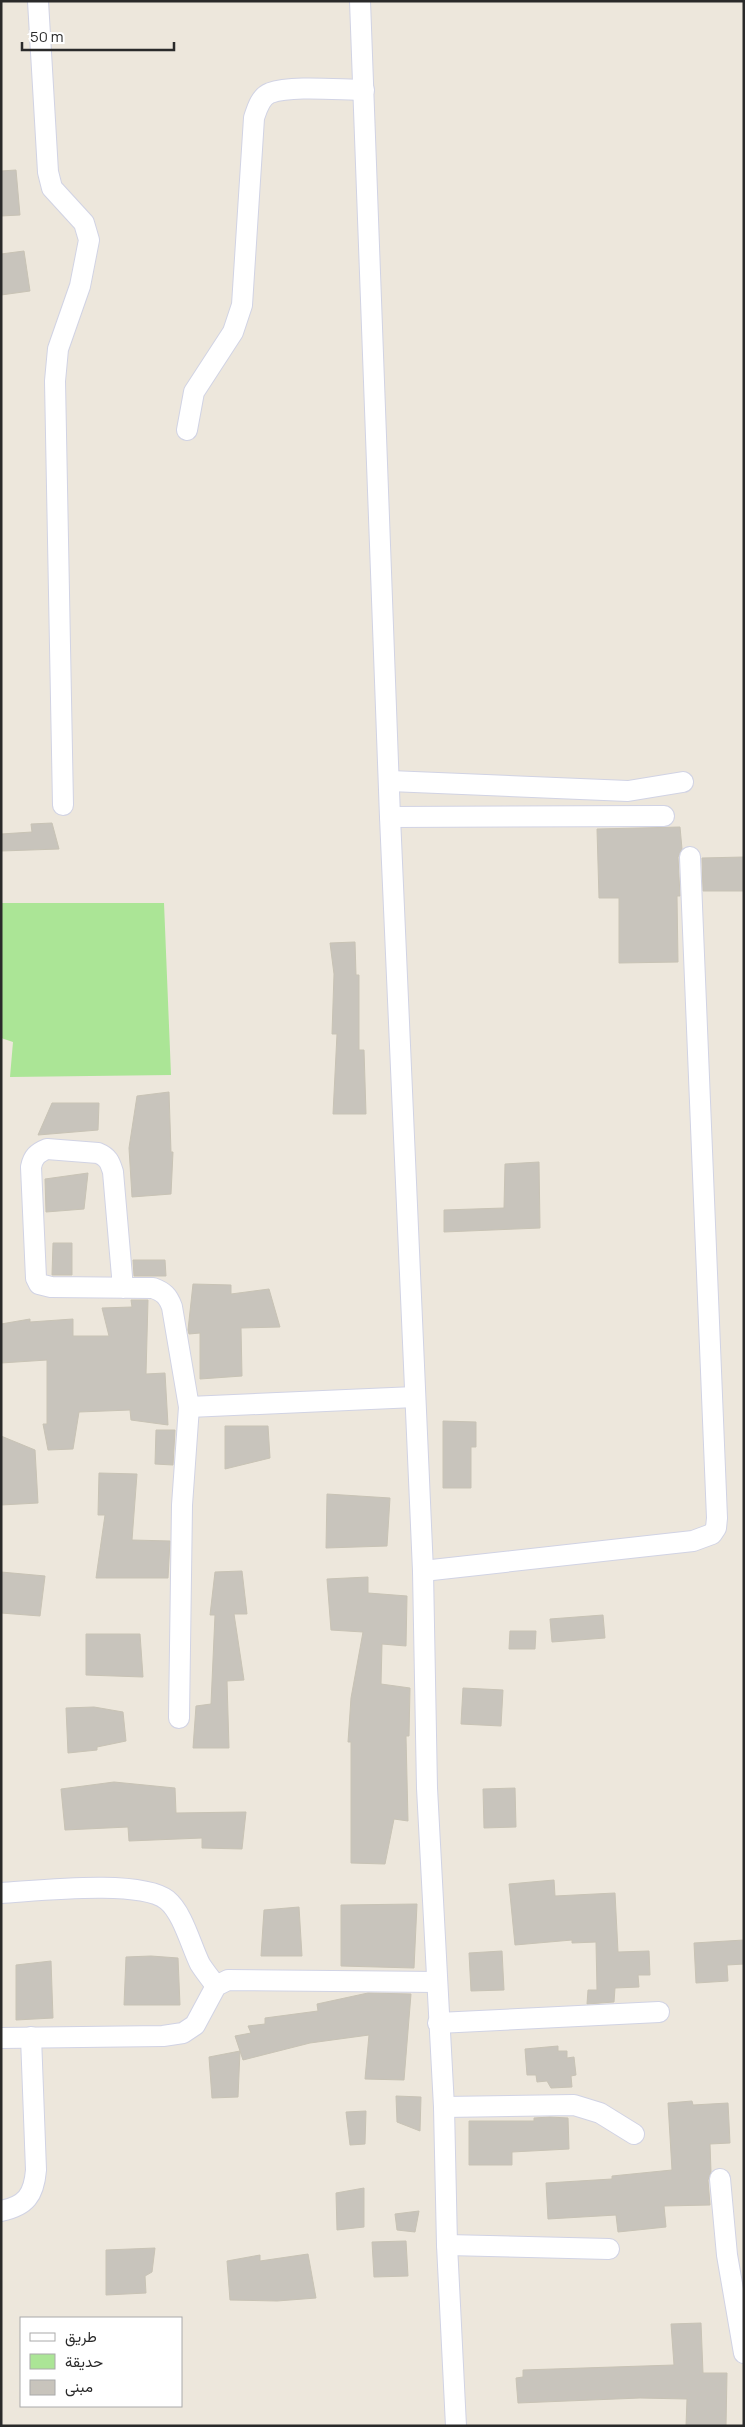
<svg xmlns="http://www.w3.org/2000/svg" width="745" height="2427" font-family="Manrope,Vazirmatn,sans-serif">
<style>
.green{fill:#abe596}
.building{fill:#c8c4bc;stroke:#c8c3b5}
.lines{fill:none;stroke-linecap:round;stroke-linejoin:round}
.minor-casing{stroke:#d1d3e4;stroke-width:22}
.minor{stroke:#fff;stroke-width:20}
</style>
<rect width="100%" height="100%" fill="#ede7dc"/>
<!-- green -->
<polygon class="green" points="1,903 164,903 171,1075 10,1077 13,1042 1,1038"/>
<!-- building -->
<g class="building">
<polygon points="16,170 20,215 1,216 1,171"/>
<polygon points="24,251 30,291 1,295 1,254"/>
<polygon points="52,823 59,849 1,851 1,834 32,832 31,824"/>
<polygon points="680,827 682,849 678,857 680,896 677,896 678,962 619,963 619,898 599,898 597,829"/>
<polygon points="744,857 744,891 703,891 702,858"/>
<polygon points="355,942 356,975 359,975 359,1050 364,1050 366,1114 333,1114 337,1034 332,1034 334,974 330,943"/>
<polygon points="169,1092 171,1152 173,1152 171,1194 132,1197 129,1148 137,1096"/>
<polygon points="52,1103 99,1103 98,1130 38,1135"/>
<polygon points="539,1162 540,1228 444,1232 444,1210 504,1208 505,1164"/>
<polygon points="88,1173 84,1209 46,1212 45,1179"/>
<polygon points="53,1243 72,1243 72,1275 52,1275"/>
<polygon points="133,1260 165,1260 166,1276 134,1276"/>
<polygon points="193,1284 231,1285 231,1294 269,1289 280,1327 241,1328 242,1376 200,1379 200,1333 189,1334 188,1330"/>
<polygon points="131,1300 148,1300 146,1374 165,1373 168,1425 131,1420 130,1410 79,1412 73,1449 48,1450 43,1424 47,1424 47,1360 1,1363 1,1324 30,1319 30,1322 73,1319 73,1336 109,1336 102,1308 132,1307"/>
<polygon points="443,1421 476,1422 476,1447 471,1447 471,1488 443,1488"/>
<polygon points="225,1426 268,1426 270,1458 225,1469"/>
<polygon points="156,1430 175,1430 173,1465 155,1464"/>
<polygon points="1,1436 35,1450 38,1503 1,1505"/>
<polygon points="99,1473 137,1474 132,1540 170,1541 168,1578 96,1578 105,1515 98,1515"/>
<polygon points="327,1494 390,1498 387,1546 326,1548"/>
<polygon points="242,1571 247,1614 234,1614 244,1680 227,1681 229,1748 193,1748 196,1706 211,1704 215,1615 210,1615 215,1572"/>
<polygon points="1,1572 45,1576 40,1616 1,1613"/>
<polygon points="368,1577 368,1593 407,1596 406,1646 382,1644 381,1684 410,1688 409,1736 406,1736 408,1821 394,1819 385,1864 351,1863 351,1742 348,1742 351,1698 363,1632 331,1630 327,1579"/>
<polygon points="603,1615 605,1638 552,1642 550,1619"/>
<polygon points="510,1631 536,1631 535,1649 509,1649"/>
<polygon points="86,1634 140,1634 143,1677 86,1675"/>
<polygon points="463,1688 503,1690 501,1726 461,1724"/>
<polygon points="94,1707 123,1712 126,1741 97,1747 97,1750 68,1753 66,1708"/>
<polygon points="114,1782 175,1788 176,1813 246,1812 242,1849 202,1848 202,1838 129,1841 128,1827 65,1830 61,1789"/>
<polygon points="515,1788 516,1827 484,1828 483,1789"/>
<polygon points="554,1880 555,1896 615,1893 618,1952 649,1951 650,1975 638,1975 639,1987 615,1988 614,2002 587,2004 588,1990 597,1990 596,1942 572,1943 572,1940 515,1945 509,1884"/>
<polygon points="417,1904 414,1968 341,1966 341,1905"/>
<polygon points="299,1907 302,1956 261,1956 264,1910"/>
<polygon points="744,1940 744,1964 727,1965 728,1981 696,1983 694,1943"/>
<polygon points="502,1951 504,1990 471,1991 469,1953"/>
<polygon points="151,1956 178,1958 180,2005 124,2005 126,1957"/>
<polygon points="51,1961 53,2018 16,2020 16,1965"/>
<polygon points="368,1993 411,1994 404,2080 365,2079 369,2035 310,2043 243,2060 235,2036 251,2033 248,2026 265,2024 265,2018 318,2011 317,2004"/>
<polygon points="558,2046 558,2051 567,2051 567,2058 574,2057 576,2075 571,2076 572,2087 551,2088 547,2081 537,2082 536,2075 527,2075 525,2049"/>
<polygon points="240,2051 238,2097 212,2098 209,2057"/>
<polygon points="396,2096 421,2097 420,2131 397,2122"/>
<polygon points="692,2101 693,2105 728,2103 730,2143 710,2144 711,2172 708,2180 710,2205 664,2206 666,2227 618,2232 616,2215 548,2219 546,2183 612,2179 612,2176 672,2170 668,2103"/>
<polygon points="366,2111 365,2144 350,2145 346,2112"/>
<polygon points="550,2117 568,2118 569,2149 512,2152 512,2165 469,2165 469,2121 534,2121 534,2118"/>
<polygon points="364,2188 364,2227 337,2230 336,2193"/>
<polygon points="419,2211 415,2232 397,2230 395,2214"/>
<polygon points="406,2241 408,2276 374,2277 372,2242"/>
<polygon points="155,2248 152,2272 145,2276 146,2293 106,2295 106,2250"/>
<polygon points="308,2254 316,2298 277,2301 230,2300 227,2261 260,2255 260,2261"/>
<polygon points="701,2323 703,2373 727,2373 726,2426 686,2426 687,2399 640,2398 518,2403 516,2378 523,2377 523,2370 674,2365 671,2324"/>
</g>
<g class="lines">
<!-- minor casing -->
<g class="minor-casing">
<g id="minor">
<polyline points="38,1 48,172 52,188 84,223 89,240 80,286 58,349 55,381 63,805"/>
<polyline points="360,1 390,817 423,1571 427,1788 444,2107 447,2245 456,2426"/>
<path d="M187,430L194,392L233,332L242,305L254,118C257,109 260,97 270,93C292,85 340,90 364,90"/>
<polyline points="390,781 628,791 683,782"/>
<polyline points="390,817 664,816"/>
<path d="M123,1288L113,1172C110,1162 108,1157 98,1153L47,1149C37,1153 33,1157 31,1167L36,1278L39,1284L51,1287L153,1288C164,1292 168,1296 172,1307L189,1407L415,1397"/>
<polyline points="423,1571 693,1541 712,1534 716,1528 717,1518 690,857"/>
<polyline points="179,1718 182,1505 189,1407"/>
<path d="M1,1893C37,1891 140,1879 167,1900C183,1913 191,1946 200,1964C205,1972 211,1979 216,1986"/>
<polyline points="438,2023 659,2012"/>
<polyline points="1,2038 163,2036 183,2033 195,2025 216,1986 228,1980 437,1982"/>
<polyline points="444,2107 574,2105 600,2113 634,2134"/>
<polyline points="720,2179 727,2255 744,2353"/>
<path d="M1,2211C26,2206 34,2195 36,2170L31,2037"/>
<polyline points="447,2245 609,2249"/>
</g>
</g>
<!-- minor -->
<use href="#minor" class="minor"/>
</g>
<!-- border -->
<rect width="745" height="2427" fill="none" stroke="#2a2a2a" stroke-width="5"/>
<!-- legend -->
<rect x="20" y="2317" width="162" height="90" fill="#ffffff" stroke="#aaaaaa"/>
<rect x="30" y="2333" width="25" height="8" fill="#ffffff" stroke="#aaaaaa"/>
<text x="65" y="2342" font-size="15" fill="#2a2a2a">طريق</text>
<rect x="30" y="2354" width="25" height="15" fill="#abe596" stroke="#aaaaaa"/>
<text x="65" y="2367" font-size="15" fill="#2a2a2a">حديقة</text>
<rect x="30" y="2380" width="25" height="15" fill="#c8c4bc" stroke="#aaaaaa"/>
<text x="65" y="2392" font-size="15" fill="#2a2a2a">مبنى</text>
<!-- scale -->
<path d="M22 42v8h152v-8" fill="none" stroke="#2a2a2a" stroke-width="2.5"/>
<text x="30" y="42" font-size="15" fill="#2a2a2a" stroke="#ffffff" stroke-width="4" paint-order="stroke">50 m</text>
</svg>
